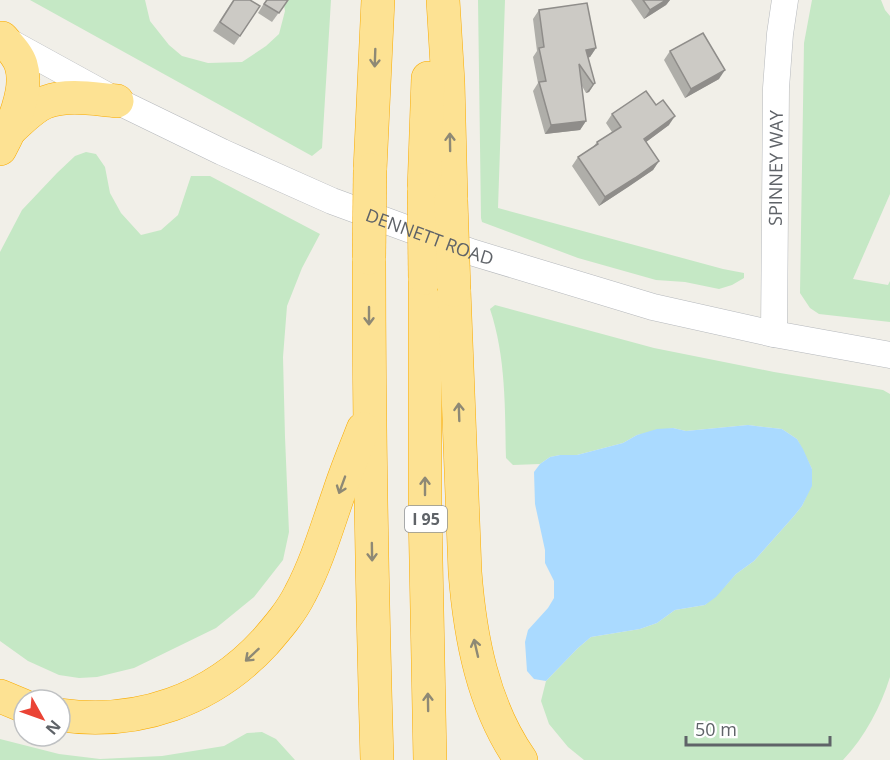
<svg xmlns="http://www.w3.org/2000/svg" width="890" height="760" font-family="'Open Sans',sans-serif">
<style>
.green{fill:#c5e8c5}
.water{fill:#aadaff}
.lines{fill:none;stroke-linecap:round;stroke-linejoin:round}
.minor-casing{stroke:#b5b8bc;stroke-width:27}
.highway-casing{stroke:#f9ab00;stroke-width:34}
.minor{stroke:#fff;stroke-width:26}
.highway{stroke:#fde293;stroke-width:33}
.highway-bridge-casing{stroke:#f9ab00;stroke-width:34;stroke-linecap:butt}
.highway-bridge{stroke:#fde293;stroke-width:33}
.wall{fill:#afaea9}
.shaded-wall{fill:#8f8d8a}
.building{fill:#cccac5;stroke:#8f8d8a;stroke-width:1.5}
.oneway{stroke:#8e8975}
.labels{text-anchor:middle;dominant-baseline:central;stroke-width:4.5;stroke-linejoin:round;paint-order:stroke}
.shield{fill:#fff;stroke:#8f9295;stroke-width:1.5}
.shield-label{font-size:16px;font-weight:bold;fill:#5f6368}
.street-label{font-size:18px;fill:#5f6368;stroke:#fff}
</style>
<rect width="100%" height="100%" fill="#f1efe8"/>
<!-- green -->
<g class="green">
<polygon points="30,0 145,0 150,21 169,45 182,56 208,63 242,62 266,46 279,34 285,11 283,0 331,0 322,148 312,156"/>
<polygon points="478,0 505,0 498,208 723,269 744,273 744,278 732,285 719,289 685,282 656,280 578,258 482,222 481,218"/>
<polygon points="812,0 881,0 885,10 890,16 890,194 853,279 888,285 890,281 890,322 819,314 810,308 800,293 804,43"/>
<polygon points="86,152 96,154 105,167 110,193 121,213 141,235 161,230 178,215 191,176 210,176 320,234 302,268 287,306 283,357 285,437 289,532 283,560 254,597 216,628 134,668 97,677 79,678 59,675 28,661 0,641 0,252 22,210 57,173 75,156"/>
<path d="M495,305L654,348L774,372L883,390L890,394V677C881,706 865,737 843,760H584L568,747L549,724L541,701L546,681L578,648L591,637L640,629L657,623L675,610L705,605L726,585L736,574L754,561L794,516L802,506L806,497L812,469L797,439L782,429L748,425L686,431L673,428L637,435L623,443L577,455H560L550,457L540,464L513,465L506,458C505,408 506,357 490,309Z"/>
<polygon points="262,732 276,739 295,760 0,760 0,739 59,754 100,759 162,756 224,746 247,733"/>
</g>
<!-- water -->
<polygon class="water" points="748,425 782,429 797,439 803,449 812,469 812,486 802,506 794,516 754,561 736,574 716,597 705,605 675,610 657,623 640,629 591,637 578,648 546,681 534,679 527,671 525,642 528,630 548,608 554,598 554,581 545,563 545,550 535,504 534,472 540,464 550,457 560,455 577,455 623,443 637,435 657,429 673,428 686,431"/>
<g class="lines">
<!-- minor casing -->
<g class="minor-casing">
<g id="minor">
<path id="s1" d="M6,40L117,101L222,152L332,201L471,252L653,307L774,334L890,355"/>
<path id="s2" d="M774,334L776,88L780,34L785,0"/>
</g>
</g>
<!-- highway casing -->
<g class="highway-casing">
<g id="highway">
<polyline points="443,0 448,82 451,200"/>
<path d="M12,128C22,119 33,107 46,102C69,94 93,99 117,101"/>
<path d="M0,149C12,127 29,90 21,65C18,55 9,46 2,38"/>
<polyline points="370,170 378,0"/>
<polyline points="424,190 428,78"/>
<path d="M369,258C369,425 372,592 377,760"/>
<polyline points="425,278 425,510 430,760"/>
<path d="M454,290L465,572C470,637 483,706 521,760"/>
<polyline points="0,696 24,706"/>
<path d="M60,715C138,726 212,700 265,642C278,627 291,612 300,594C317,562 327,527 339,493C346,471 355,450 363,429"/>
</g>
</g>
<!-- minor -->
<use href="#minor" class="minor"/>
<!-- highway -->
<use href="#highway" class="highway"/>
<!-- highway-bridge casing -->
<g class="highway-bridge-casing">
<g id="highway-bridge">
<polyline points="424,190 425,278"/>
<polyline points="451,200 454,290"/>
<polyline points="369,258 370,170"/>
</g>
</g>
<!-- highway-bridge -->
<use href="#highway-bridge" class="highway-bridge"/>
</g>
<!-- wall -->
<g class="wall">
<polygon points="233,0 260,6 234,45 213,31"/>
<polygon points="266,0 288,0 272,22 258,13"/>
<polygon points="631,0 670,0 666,5 644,19"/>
<polygon points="539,10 596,48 590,57 588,58 595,83 589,92 586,93 582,86 586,121 580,130 545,134 533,91 538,83 533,57 537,51 533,19"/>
<polygon points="670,51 719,79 685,98 664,60"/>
<polygon points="612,114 669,125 646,142 659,161 653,170 628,187 599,206 572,166 578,157 593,147 597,142 612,132 606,123"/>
</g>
<!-- shaded-wall -->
<g class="shaded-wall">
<polygon points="666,0 670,0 666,5 644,19 650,10"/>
<polygon points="596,48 590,57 580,59 586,50"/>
<polygon points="725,70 719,79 685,98 691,89"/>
<polygon points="595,83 589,92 586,93 593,84"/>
<polygon points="675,116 669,125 638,148 644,139"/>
<polygon points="586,121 580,130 545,134 551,125"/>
<polygon points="659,161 653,170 628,187 599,206 605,197"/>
</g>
<!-- building -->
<g class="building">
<polygon points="234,0 250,0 260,6 240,36 220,22"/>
<polygon points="267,0 288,0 279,13 264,4"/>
<polygon points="643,0 666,0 650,10"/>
<polygon points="587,3 596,48 586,50 595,83 593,84 579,64 586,121 551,125 539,82 546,81 539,48 544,47 539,10"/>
<polygon points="703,33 725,70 691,89 670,51"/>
<polygon points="646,91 656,105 663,100 675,116 644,139 659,161 635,178 605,197 578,157 598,144 597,142 621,127 612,114"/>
</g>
<!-- one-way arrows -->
<defs><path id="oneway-shaft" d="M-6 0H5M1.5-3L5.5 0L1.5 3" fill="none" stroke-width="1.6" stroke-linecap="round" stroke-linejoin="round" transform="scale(1.5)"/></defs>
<g class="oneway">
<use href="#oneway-shaft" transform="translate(375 58) rotate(92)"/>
<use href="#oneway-shaft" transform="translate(450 142) rotate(-91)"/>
<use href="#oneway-shaft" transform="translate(369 316) rotate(90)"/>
<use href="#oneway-shaft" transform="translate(459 412) rotate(-92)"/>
<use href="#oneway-shaft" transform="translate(342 485) rotate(110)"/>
<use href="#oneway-shaft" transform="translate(425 486) rotate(-90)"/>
<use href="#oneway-shaft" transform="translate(372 552) rotate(89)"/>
<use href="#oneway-shaft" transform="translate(476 648) rotate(-103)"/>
<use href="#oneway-shaft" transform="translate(252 655) rotate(137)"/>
<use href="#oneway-shaft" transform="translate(428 702) rotate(-91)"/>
</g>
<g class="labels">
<!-- shield labels -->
<rect class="shield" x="405" y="506" width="42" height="26" rx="4.5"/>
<g class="shield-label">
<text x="426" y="519">I 95</text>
</g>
<!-- street labels -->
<g class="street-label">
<text stroke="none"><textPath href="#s2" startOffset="166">SPINNEY WAY</textPath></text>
<text stroke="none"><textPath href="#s1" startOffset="468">DENNETT ROAD</textPath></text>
</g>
</g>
<!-- north arrow -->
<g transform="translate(42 718) rotate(130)"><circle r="28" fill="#ffffff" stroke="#bfc1c3" stroke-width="1.5"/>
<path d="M0-4.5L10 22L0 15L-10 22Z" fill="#ea4335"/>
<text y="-9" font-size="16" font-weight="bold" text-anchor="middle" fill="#5f6368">N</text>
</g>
<!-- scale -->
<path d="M686 736v9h144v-9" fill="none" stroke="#5f6368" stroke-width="3"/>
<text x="695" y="736" font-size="18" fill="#5f6368" stroke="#ffffff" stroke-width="4.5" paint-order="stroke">50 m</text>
</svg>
